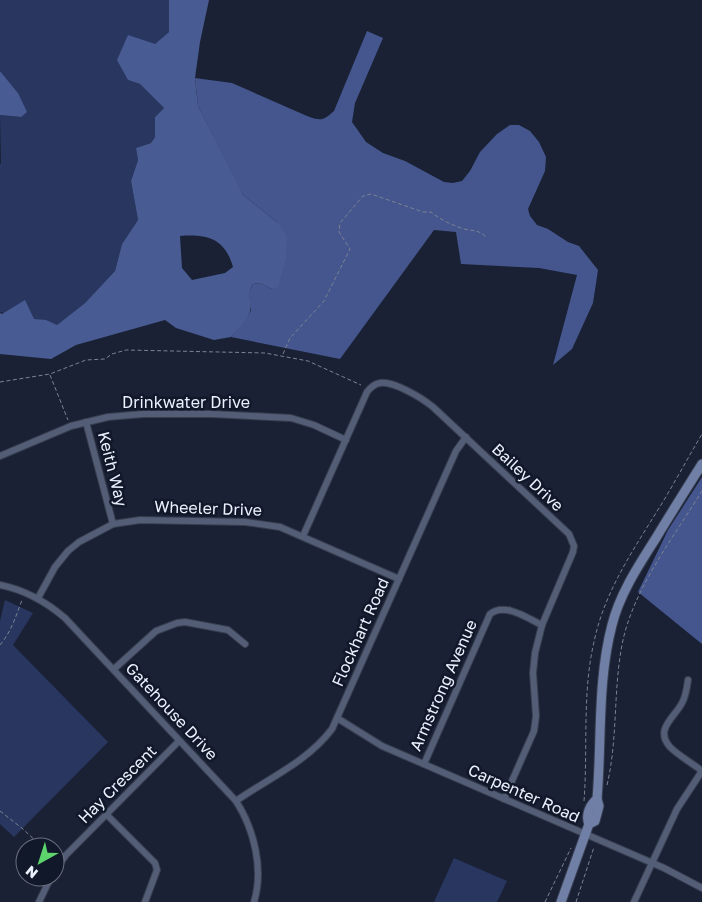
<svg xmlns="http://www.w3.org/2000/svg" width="702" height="902" font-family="'Golos Text',sans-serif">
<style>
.green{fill:#283660}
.forest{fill:#44568d}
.water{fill:#485b92;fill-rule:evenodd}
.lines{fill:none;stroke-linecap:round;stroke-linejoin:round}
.minor-casing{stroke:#373e50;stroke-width:8}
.secondary-casing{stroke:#373e50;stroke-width:11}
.path{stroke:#7c8292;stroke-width:1;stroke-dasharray:4 2.5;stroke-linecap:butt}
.minor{stroke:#545d76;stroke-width:6}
.secondary{stroke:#707fa6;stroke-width:9}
.labels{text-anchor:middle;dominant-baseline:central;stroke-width:5;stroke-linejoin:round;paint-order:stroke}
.street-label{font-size:16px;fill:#ecf1fe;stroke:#11182a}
</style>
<rect width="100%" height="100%" fill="#1a2134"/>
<!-- green -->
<g class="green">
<path d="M0,0H170L169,32L155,44L128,80L140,84L164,108L155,117V137L151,143L136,148L138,160L131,181L138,220L122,244L115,271L85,303L57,325C39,317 18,320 0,312V164L1,163L0,115L20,117L18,93L0,71Z"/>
<polygon points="5,600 33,613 13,645 108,742 14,837 0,824 0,621"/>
<polygon points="454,858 507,881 497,902 434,902"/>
</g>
<!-- forest -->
<g class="forest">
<path d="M367,31L383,38L355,103L352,122L366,142L383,153L405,161L444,182L453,183L462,181L470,171L480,152L497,134L510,125H519L530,131L539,142L546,157L545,171L528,209L530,216L537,225L548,229L568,242L579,246L598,270L593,303L572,349L553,365L577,275L539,268L461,264L456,232L434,230L340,359L231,337L248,316L251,310L248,294L253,284L260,283L272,289L278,223L243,195L234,179L198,106L195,78L232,83L307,116C321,121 323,121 334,111Z"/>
<polygon points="702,477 702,644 638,592 668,530"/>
</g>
<!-- water -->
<g class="water">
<path d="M169,0H209L200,42L195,78L198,106L243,195L278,223L287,236L286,258L278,287L272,289L260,283L253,284C244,300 253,298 250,311C248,320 237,330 231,337L214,340L176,328L165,320L76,345L51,359L0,354V313L2,314L25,300L34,319L46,320L57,325L85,303L115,271L122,244L138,220L131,181L138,160L136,148L151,143L155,137V117L164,108L140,84L128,80L117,60L128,35L155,44L169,32ZM180,236C208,234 225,239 233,267L225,273L192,280L182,268Z"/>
<polygon points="0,71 18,93 27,112 21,117 0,115"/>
</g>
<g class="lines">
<!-- minor casing -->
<g class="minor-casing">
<g id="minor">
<polyline points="86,422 113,524"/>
<polyline points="0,456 71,426 108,417 143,414 212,414 291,418 314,425 346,440"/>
<path d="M303,536L367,392C370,388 374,384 380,383C394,381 422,398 433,407L569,534L574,546L573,552L542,625L535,653L533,673L536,716L534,731L504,799"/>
<path d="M0,585C25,590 45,601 65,618L236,801C254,829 264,869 254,902"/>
<polyline points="38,598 55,567 68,551 79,542 113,524 140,520 245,522 280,527 399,579"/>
<polyline points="114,669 156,631 177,623 185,622 228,630 245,644"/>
<path d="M688,680C687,687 686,696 682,703C675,717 654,729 670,747C679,756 692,763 702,771"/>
<polyline points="337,718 382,746 664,868 702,888"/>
<path d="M424,764L490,614C505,602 527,618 542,625"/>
<path d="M236,801C269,778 307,762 332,729L456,451L466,437"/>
<polyline points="106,814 155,863 157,870 145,902"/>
<polyline points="55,870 66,855 179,741"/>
<polyline points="39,902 51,877"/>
<polyline points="634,902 677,809 702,771"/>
</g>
</g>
<!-- secondary casing -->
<g class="secondary-casing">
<g id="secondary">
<path d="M589,824L595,821L599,806L597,799C602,741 597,682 612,625C620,593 639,565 656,538C671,513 687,488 702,464"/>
<path d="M561,902L589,824C585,815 590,805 597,799"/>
</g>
</g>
<!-- path -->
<g class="path">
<path d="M283,354L290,338L324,301L350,249L339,232L340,223L363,196L371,194L423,212H431C441,220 452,225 464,229C474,231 479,230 486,237"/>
<polyline points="50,375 68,420"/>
<polyline points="0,382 50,374 86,360 105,359 112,354 126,350 265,353 308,361 361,385"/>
<path d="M0,645C11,632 16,616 22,600"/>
<path d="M607,785C618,739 613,692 622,645C632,591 673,538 702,491"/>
<path d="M584,801C588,748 582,693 594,642C605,589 636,546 664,500C677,478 689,456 702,434"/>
<polyline points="0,811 23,829 42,847"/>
<polyline points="545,902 571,848"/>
<polyline points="576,902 594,847"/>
</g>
<!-- minor -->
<use href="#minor" class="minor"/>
<!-- secondary -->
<use href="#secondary" class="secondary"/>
</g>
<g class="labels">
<!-- street labels -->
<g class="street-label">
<text x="186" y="402">Drinkwater Drive</text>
<text transform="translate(113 469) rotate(76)">Keith Way</text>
<text transform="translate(528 477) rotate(43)">Bailey Drive</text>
<text transform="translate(208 508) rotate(2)">Wheeler Drive</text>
<text transform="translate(360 632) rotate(-66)">Flockhart Road</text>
<text transform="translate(443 685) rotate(-66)">Armstrong Avenue</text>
<text transform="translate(172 711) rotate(47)">Gatehouse Drive</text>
<text transform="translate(117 784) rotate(-45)">Hay Crescent</text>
<text transform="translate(524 793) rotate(24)">Carpenter Road</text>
</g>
</g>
<!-- north arrow -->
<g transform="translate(40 862) rotate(219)"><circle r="24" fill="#11182a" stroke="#696f7f"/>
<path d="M0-4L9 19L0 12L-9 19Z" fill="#5ed56c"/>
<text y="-8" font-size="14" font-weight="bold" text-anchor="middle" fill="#ecf1fe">N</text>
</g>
</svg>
